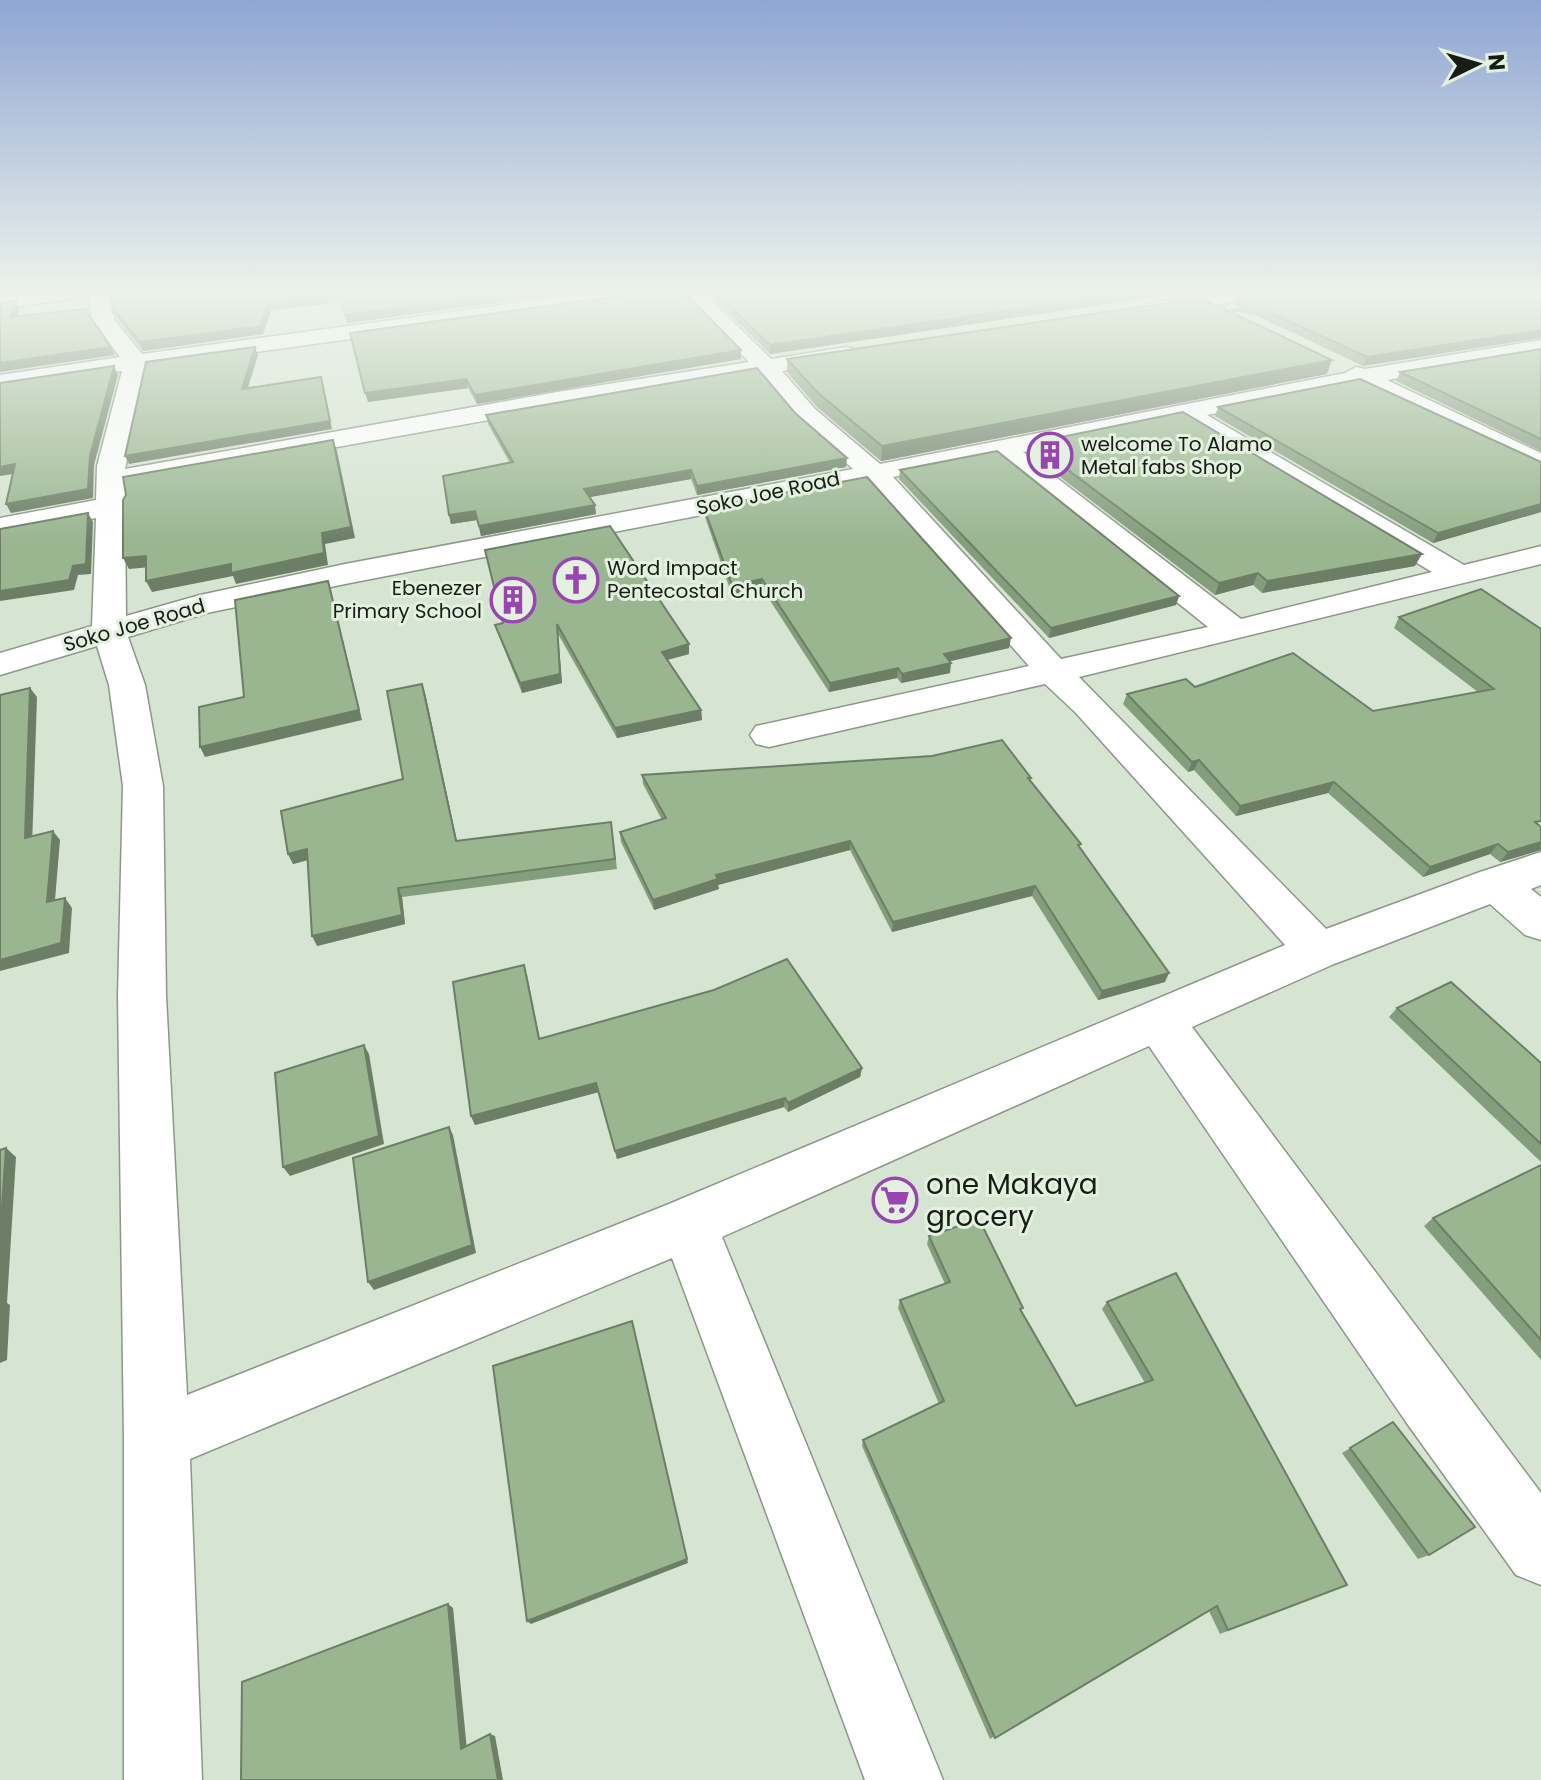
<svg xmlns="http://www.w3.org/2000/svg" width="1541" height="1780" font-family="Poppins,sans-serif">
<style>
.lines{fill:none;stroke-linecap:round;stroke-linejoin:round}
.stream{fill:#7e6c84;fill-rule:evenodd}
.minor-casing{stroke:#8a9887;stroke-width:3}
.minor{fill:#fff;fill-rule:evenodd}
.wall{fill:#849d7d}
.shaded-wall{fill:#6c7f66}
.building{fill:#9ab691;stroke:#6c7f66;stroke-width:2}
.labels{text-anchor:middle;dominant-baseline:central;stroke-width:6;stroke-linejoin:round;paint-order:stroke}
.far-poi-label{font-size:20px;fill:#171c16;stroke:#e3f1df;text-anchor:start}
.far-street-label{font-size:20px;fill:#171c16;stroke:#e3f1df}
.near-poi-label{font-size:28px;fill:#171c16;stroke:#e3f1df;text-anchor:start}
</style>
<rect width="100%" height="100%" fill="#d6e4d2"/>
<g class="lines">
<!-- stream -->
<polygon class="stream" points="1230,308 1267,311 1271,313 1267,315 1233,312"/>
<!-- minor casing -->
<g class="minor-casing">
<g id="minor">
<polygon points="32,292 85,292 75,298 0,309 0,297"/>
<path d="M88,292H108L114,319L142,354L599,292H658L648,298L147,367L125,469L557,392L749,362L681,292H703L771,359L847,347L855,349L859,354L855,359L782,371L815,409L880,464L1345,373L1356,367L1365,369L1541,340V354L1387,380L1541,453V472L1359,385L1207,415L1464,565L1541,546V564L1079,677L1326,929L1480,872L1541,852V885L1531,889L1541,897V940L1525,935L1490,904L1334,964L1192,1027L1541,1493V1585L1516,1575L1406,1422L1149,1046L722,1237L943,1780H865L672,1258L190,1459L202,1780H124V1440L118,996L123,786L109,685L97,646L0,675V653L92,626L96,518L0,536V518L96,500L97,466L122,371L0,389V375L120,357L92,320ZM759,375L797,419L853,469L345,564L200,595L126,616L125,510L128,506L125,481L134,483L557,408ZM1180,420L1432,572L1241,619L1023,452ZM996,457L1208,627L1061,659L893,477ZM867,483L1029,666L756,726L750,735L756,744L769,747L1045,684L1075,712L1285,945L669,1204L187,1395L166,996L163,786L145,685L128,637L207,613L345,584Z"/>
<polygon points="1221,292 1272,292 1262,298 1144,316 1133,310 1144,304"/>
</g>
</g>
<!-- minor -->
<use href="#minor" class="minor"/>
</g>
<!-- wall -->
<g class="wall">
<polygon points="577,292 347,323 342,302 271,310 263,334 143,351 117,318 113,309"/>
<polygon points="707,292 1188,292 770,354"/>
<polygon points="1541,292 1363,366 1234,305 1237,297"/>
<polygon points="648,293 741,359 477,404 468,388 368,402"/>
<polygon points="1541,349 1541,451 1396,381 1400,372"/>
<polygon points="787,359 1327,374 881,461 817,407 787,372"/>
<polygon points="1218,407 1541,462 1541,512 1433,543 1215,416"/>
<polygon points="795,413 846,467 697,495 691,479 590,497 596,514 481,536 477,520 451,524 449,515 510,463 488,424 486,415"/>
<polygon points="1032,443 1415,566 1262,593 1253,585 1215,595 1030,454"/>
<polygon points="900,470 1179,596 1176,605 1049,638 899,479"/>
<polygon points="704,508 1009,648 950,661 950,673 901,683 897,678 829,692 762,588 732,595 705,517"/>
<polygon points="485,550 689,654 667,660 701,710 702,720 617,738 558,634 562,683 522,693 498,634 495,625 503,623"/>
<polygon points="1481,589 1541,850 1500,862 1490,854 1423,877 1328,793 1236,816 1194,770 1188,772 1123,704 1127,694 1195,687 1373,711 1478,692 1394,628 1399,617"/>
<polygon points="425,693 457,841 611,822 617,869 402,897 405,924 317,946 308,860 293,864 288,854 403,779"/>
<polygon points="642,775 1031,778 1030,781 1080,847 1165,982 1098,1000 1032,896 892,932 850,850 718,885 719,889 654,910 621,842 620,832 662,820 643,784"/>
<polygon points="527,974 540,1039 862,1068 860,1077 788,1112 784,1107 617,1159 599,1092 475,1125 471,1116"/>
<polygon points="1397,1008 1541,1063 1541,1162 1389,1017"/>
<polygon points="1541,1165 1541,1360 1424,1226 1433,1218"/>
<polygon points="929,1236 1021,1311 1076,1406 1145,1383 1102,1309 1107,1302 1347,1585 1220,1634 1209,1611 990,1739 862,1446 863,1440 939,1404 898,1308 900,1300 945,1284 927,1244"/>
<polygon points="1393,1422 1429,1555 1418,1559 1342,1453"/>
</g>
<!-- shaded-wall -->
<g class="shaded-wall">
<polygon points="0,292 15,292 0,295"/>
<polygon points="515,292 577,292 347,323 345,315"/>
<polygon points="1135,292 1188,292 770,354 770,345"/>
<polygon points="339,294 342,302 271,310 263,334 143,351 140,342 268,302"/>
<polygon points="16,301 20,309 14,325 10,317"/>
<polygon points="1541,330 1541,338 1363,366 1367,357"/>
<polygon points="111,347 115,355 0,372 0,363"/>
<polygon points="255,347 258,355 245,397 242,389"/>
<polygon points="741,350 741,359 477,404 475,395"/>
<polygon points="1332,360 1327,374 881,461 882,446"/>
<polygon points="114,366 118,375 94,465 93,498 11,513 6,504 90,456"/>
<polygon points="321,377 332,429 129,464 125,456"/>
<polygon points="466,379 468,388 368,402 365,393"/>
<polygon points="333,440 337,451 355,538 325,544 328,565 236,584 233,576 152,592 146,581 231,564 322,533"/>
<polygon points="847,458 846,467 697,495 697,486"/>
<polygon points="15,464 20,473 0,476 0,467"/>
<polygon points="691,470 691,479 585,498 584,489"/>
<polygon points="1541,504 1541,512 1433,543 1438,533"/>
<polygon points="595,505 596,514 481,536 479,526"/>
<polygon points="475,511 477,520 451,524 449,515"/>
<polygon points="88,513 93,522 91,574 78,575 74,590 0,601 0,591"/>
<polygon points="1422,554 1415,566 1262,593 1267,581"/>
<polygon points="146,556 151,567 129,569 123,558"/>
<polygon points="1258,573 1253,585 1215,595 1219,583"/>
<polygon points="762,579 762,588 732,595 732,585"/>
<polygon points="328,581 331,590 362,720 205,757 200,747 359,710"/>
<polygon points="1179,596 1176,605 1049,638 1051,628"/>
<polygon points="557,624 562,683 522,693 520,683"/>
<polygon points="1011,638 1009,648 942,663 944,654"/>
<polygon points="689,644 689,654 663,661 662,652"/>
<polygon points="951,663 950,673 901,683 902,674"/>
<polygon points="898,668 897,678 829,692 830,683"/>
<polygon points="422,684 425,693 459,851 456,841"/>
<polygon points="30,688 37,697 32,847 25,838"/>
<polygon points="701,710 702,720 617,738 615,728"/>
<polygon points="1199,760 1194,770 1188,772 1192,762"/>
<polygon points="1334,782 1328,793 1236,816 1240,806"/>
<polygon points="53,831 60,840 54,912 47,902"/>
<polygon points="850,841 850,850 718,885 719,889 654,910 653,900 716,875"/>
<polygon points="1541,842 1541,850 1500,862 1508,852"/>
<polygon points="1498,844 1490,854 1423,877 1430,867"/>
<polygon points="307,849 312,859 293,864 288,854"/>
<polygon points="1035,886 1032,896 892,932 893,922"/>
<polygon points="398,888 402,897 405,924 317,946 312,936"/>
<polygon points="65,898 72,908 69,953 0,971 0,960"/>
<polygon points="1169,973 1165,982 1098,1000 1102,991"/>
<polygon points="364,1045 369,1054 384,1144 290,1176 283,1167"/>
<polygon points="862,1068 860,1077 788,1112 788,1103"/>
<polygon points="596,1083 599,1092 475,1125 471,1116"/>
<polygon points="785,1098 784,1107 617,1159 615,1151"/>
<polygon points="449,1127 453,1135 476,1253 374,1290 368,1282"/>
<polygon points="6,1148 16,1157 7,1303 10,1305 7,1360 0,1363 0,1236"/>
<polygon points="632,1321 688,1563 531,1624 527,1621"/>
<polygon points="448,1604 453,1608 467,1750 461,1749"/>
<polygon points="490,1734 495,1736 503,1780 498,1780"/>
</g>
<!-- building -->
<g class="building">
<polygon points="109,292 515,292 345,315 339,294 268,302 261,326 140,342 113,309"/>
<polygon points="649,292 684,292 741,350 475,395 466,379 365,393 350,333"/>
<polygon points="715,292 1135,292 770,345"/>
<polygon points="1266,292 1541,292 1541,330 1367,357 1237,297"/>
<polygon points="1201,298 1332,360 882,446 818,393 787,359"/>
<polygon points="16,301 10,317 85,309 111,347 0,363 0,303"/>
<polygon points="255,347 242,389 321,377 330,421 125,456 146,362"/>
<polygon points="1541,349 1541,439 1400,372"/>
<polygon points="114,366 90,456 88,489 6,504 15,464 0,467 0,383"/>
<polygon points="757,368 795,413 847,458 697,486 691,470 584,489 595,505 479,526 475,511 449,515 443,476 513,462 486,415"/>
<polygon points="1360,379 1541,462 1541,504 1438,533 1218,407"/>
<polygon points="1183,412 1422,554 1267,581 1258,573 1219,583 1032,443"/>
<polygon points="333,440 351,527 322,533 324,553 231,573 231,564 146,581 146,556 123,558 123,500 126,495 123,477"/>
<polygon points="997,451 1179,596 1051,628 900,470"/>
<polygon points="867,477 1011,638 944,654 951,663 902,674 898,668 830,683 762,579 732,585 704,508"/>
<polygon points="88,513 86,564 73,566 69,580 0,591 0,529"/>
<polygon points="610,526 689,644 662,652 701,710 615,728 557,624 560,674 520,683 495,625 503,623 485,550"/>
<polygon points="328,581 359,710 200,747 199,707 244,697 235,600"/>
<polygon points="1481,589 1541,629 1541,821 1535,822 1541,827 1541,842 1508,852 1498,844 1430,867 1334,782 1240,806 1199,760 1192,762 1127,694 1186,679 1195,687 1293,653 1373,711 1494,689 1399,617"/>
<polygon points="422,684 456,841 611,822 615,859 398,888 402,915 312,936 307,849 288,854 281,811 403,779 387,691"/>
<polygon points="30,688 25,838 53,831 47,902 65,898 61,943 0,960 0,695"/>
<polygon points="1002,740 1031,778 1028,778 1081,844 1078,845 1169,973 1102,991 1035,886 893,922 850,841 716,875 718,879 653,900 620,832 666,818 642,775 932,756"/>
<polygon points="787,959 862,1068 788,1103 785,1098 615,1151 596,1083 471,1116 453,982 524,965 539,1039 714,990"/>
<polygon points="1451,982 1541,1063 1541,1144 1397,1008"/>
<polygon points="364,1045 379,1136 283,1167 275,1073"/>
<polygon points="449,1127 472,1245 368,1282 353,1158"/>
<polygon points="6,1148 0,1236 0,1150"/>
<polygon points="1541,1165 1541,1340 1433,1218"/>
<polygon points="979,1219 1023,1308 1020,1309 1076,1406 1153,1380 1107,1302 1176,1273 1347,1585 1228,1630 1217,1606 995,1738 863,1440 944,1401 900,1300 950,1282 929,1236"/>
<polygon points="632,1321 687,1559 527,1621 493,1366"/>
<polygon points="1393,1422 1475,1527 1429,1555 1350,1448"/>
<polygon points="448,1604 461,1749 490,1734 498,1780 241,1780 242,1682"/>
</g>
<!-- sky -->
<linearGradient id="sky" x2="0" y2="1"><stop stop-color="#8fa5d3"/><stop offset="0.54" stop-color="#edf3eb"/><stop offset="1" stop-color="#edf3eb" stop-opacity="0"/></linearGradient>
<rect width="1541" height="541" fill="url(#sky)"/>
<!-- icons -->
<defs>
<g id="building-ring" transform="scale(2.3)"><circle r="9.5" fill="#e3f1df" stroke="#9844b2" stroke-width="1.5"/><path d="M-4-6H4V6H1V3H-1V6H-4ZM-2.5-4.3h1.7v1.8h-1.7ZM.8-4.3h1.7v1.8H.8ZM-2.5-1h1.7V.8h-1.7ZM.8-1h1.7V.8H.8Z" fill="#9844b2"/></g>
<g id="church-ring" transform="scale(2.3)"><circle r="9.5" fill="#e3f1df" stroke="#9844b2" stroke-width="1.5"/><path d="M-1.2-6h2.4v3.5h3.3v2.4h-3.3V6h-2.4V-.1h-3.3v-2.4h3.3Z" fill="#9844b2"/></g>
<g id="supermarket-ring" transform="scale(2.3)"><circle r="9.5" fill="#e3f1df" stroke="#9844b2" stroke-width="1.5"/><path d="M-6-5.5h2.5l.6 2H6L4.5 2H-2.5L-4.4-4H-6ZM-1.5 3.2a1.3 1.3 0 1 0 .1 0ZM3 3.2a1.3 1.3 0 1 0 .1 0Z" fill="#9844b2"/></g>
</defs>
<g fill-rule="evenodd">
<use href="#building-ring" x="1050" y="455"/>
<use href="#church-ring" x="576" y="580"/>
<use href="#building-ring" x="513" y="600"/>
<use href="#supermarket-ring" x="895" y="1200"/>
</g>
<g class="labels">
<!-- far-poi labels -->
<g class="far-poi-label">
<text x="1081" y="444">welcome To Alamo<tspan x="1081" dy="23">Metal fabs Shop</tspan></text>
<text x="607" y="568">Word Impact<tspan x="607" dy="23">Pentecostal Church</tspan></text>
<text x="482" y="588" text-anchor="end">Ebenezer<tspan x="482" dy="23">Primary School</tspan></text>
</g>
<!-- far-street labels -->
<g class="far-street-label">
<text transform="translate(768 493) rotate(-12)">Soko Joe Road</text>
<text transform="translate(134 625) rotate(-16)">Soko Joe Road</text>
</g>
<!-- near-poi labels -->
<g class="near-poi-label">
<text x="926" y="1184">one Makaya<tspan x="926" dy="32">grocery</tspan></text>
</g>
</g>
<!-- north arrow -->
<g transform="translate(1477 64) rotate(85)" stroke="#e3f1df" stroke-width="6" paint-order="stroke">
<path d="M0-6L14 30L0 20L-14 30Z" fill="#171c16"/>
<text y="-12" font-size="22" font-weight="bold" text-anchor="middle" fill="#171c16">N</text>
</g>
</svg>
